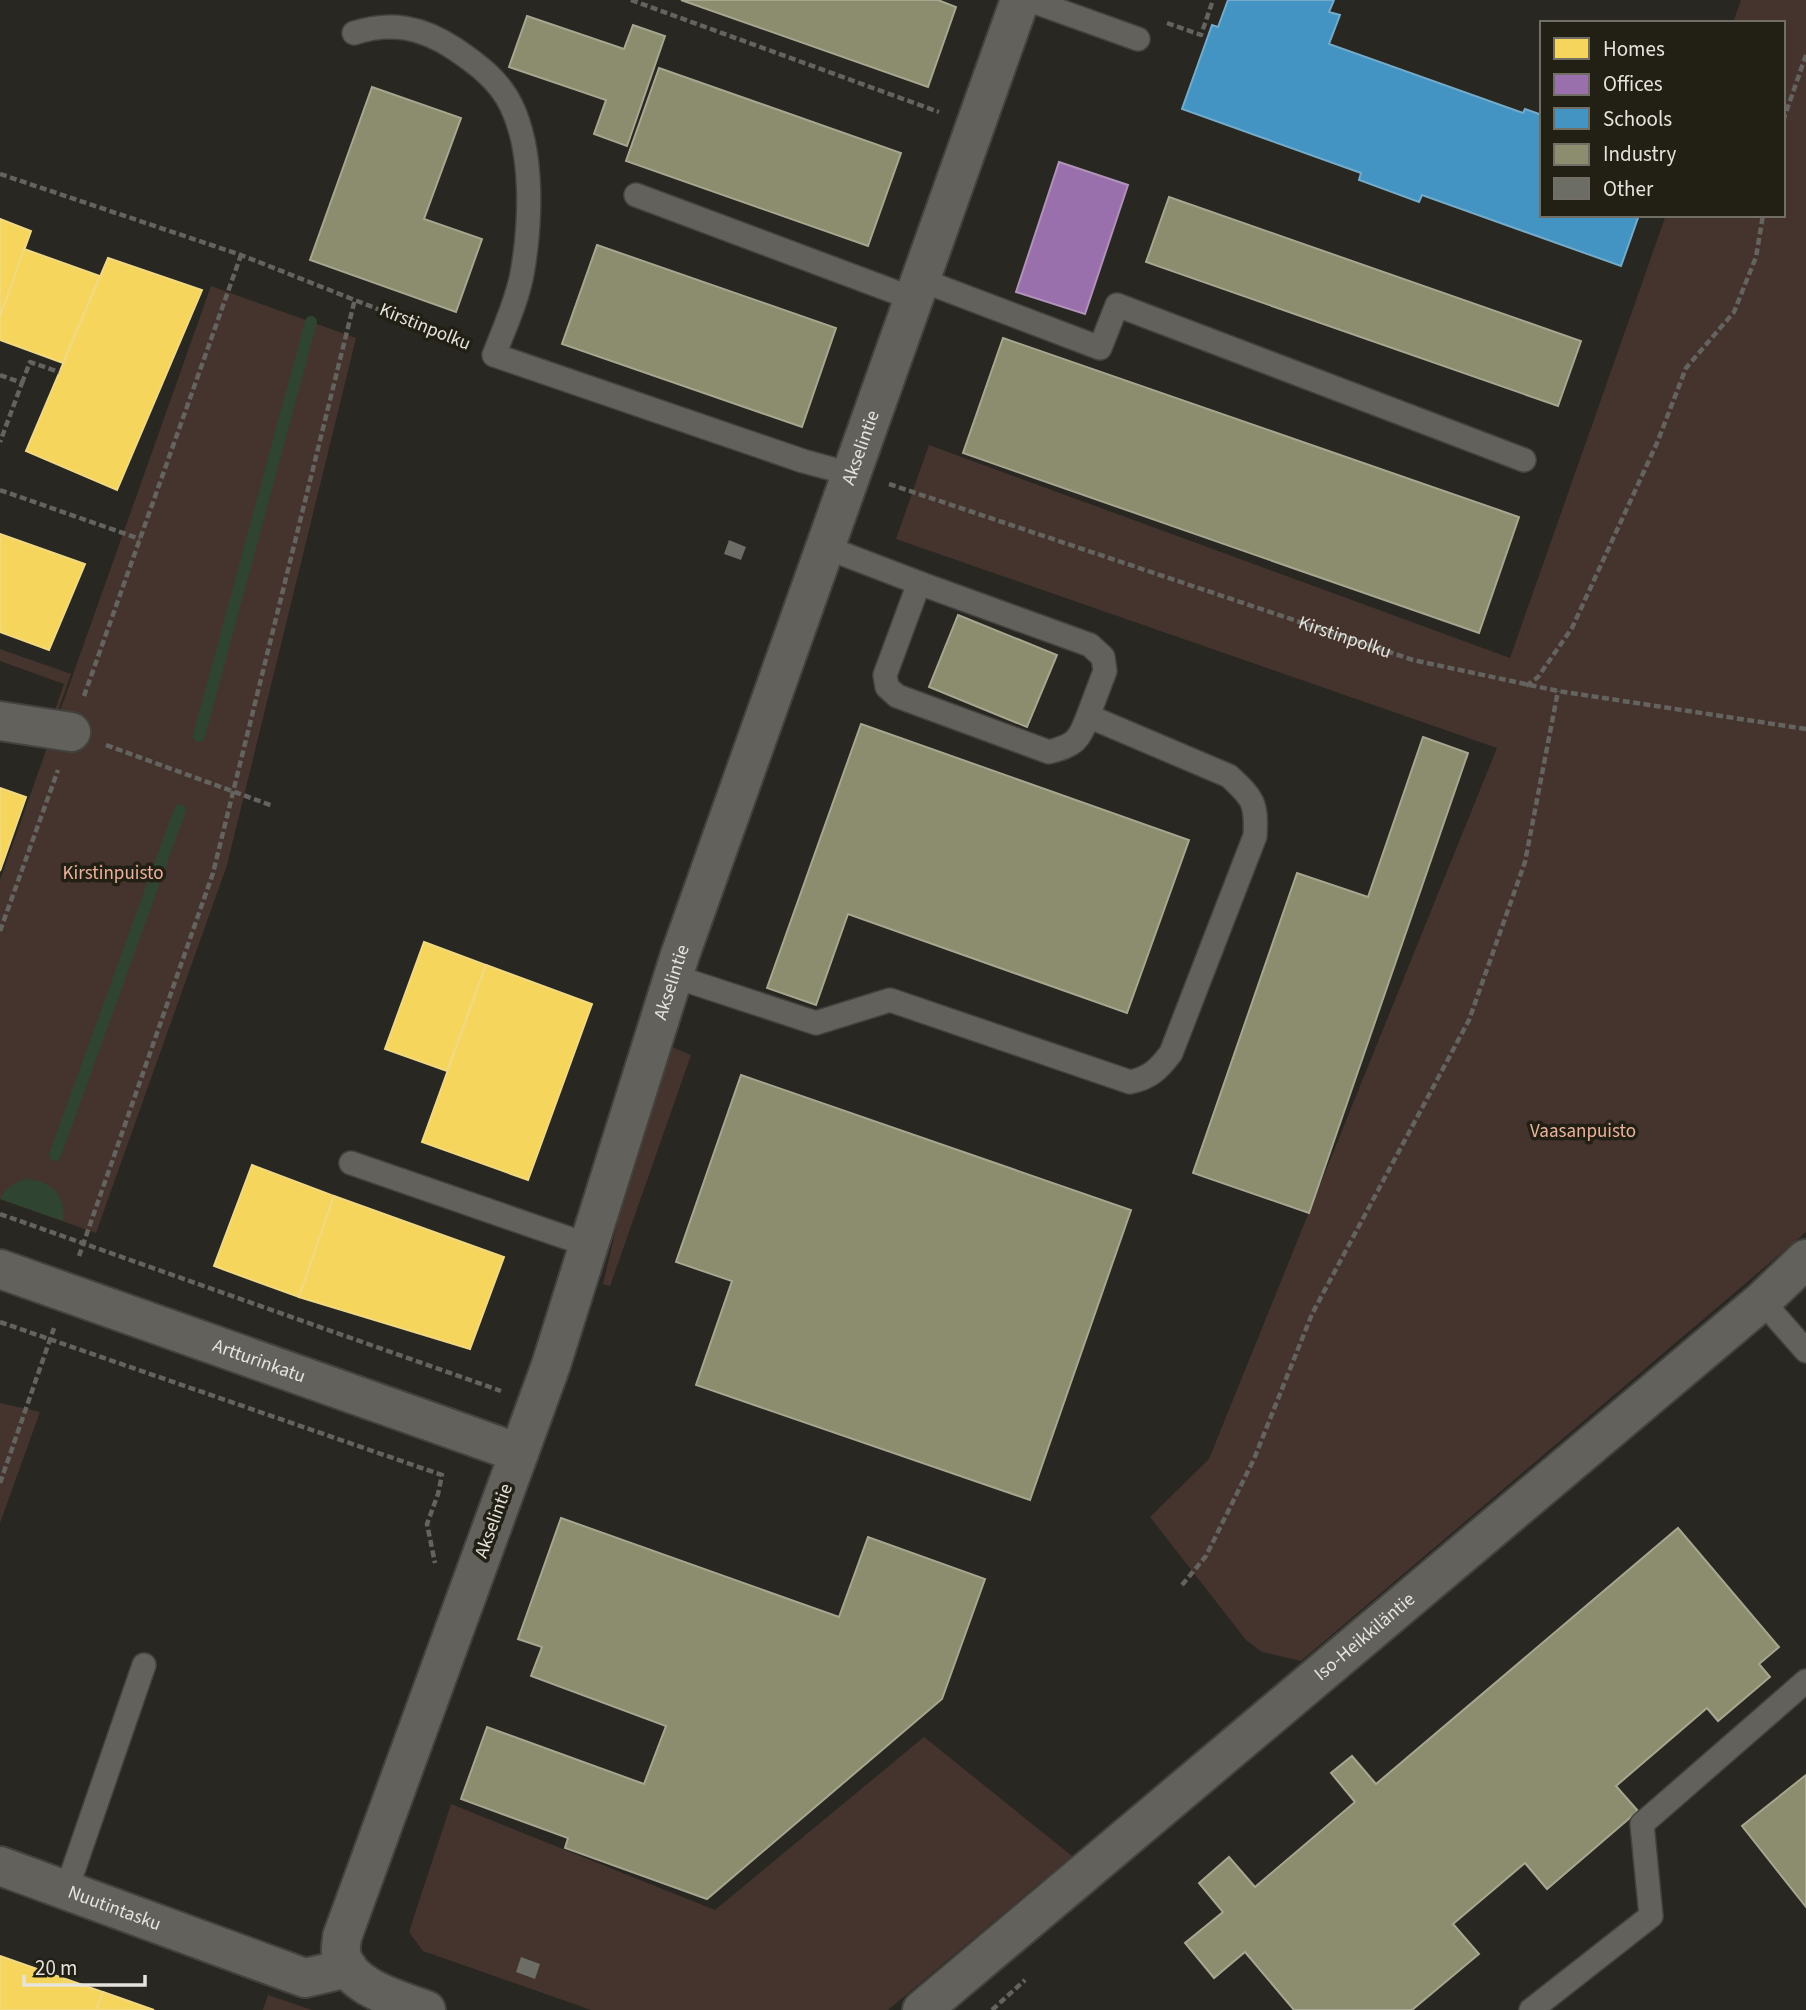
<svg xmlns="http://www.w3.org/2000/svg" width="1806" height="2010" font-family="'Source Sans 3',sans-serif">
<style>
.green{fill:#45342d}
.water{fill:#2f4431}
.homes{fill:#f6d55c;stroke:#f1d982;stroke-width:2}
.offices{fill:#9970ab;stroke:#b092ba;stroke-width:2}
.schools{fill:#4393c3;stroke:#74abca;stroke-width:2}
.industry{fill:#8c8c6e;stroke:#a7a68f;stroke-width:2}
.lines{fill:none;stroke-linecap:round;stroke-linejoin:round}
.stream{stroke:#2f4431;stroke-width:12}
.building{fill:#6c6d65}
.service-casing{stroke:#43423e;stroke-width:26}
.minor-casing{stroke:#43423e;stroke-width:42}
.tertiary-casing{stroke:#43423e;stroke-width:42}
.path{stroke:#64635f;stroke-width:4.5;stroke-dasharray:7 3.5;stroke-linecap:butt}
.service{stroke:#62615c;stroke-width:23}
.minor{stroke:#62615c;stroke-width:38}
.tertiary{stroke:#62615c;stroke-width:38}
.labels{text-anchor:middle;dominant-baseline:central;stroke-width:7;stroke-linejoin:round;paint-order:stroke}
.street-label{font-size:19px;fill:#e5e3dc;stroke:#222015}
.park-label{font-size:19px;fill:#ecb19b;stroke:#222015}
</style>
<rect width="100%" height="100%" fill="#282722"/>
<!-- green -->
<g class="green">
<polygon points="1741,0 1806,0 1806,1232 1301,1661 1262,1652 1246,1640 1150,1517 1209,1459 1497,748 896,539 929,445 1510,658 1666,215 1783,215 1783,23 1733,23"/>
<polygon points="211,286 356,338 227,865 96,1233 0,1199 0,880"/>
<polygon points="0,649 71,674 57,714 54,713 64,684 0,661"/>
<polygon points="672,1047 691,1055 610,1286 603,1284 624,1195"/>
<polygon points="0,1403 40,1412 0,1523"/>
<polygon points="924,1737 1072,1856 888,2010 591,2010 423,1951 409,1932 451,1804 715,1910"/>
<polygon points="268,1995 312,2010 263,2010"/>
</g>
<!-- water -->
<path class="water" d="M25,1179C50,1180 67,1195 63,1221L0,1199C5,1188 14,1183 25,1179Z"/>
<!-- homes -->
<g class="homes">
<polygon points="0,219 31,231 0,317"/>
<polygon points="24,249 100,276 63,363 0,340 0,317"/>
<polygon points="108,258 202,290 117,490 26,451"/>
<polygon points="0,534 85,564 49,650 0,632"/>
<polygon points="0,788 26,797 0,871"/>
<polygon points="424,942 486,965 447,1071 385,1049"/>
<polygon points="486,965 592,1004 528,1180 422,1142"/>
<polygon points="252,1165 334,1196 299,1297 214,1266"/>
<polygon points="334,1196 504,1257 470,1349 299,1297"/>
<polygon points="0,1956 103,1992 96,2010 0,2010"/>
<polygon points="103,1992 154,2010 96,2010"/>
</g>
<!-- offices -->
<polygon class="offices" points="1059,162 1128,185 1085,314 1016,292"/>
<!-- schools -->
<polygon class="schools" points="1228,0 1334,0 1329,12 1340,15 1329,44 1523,113 1525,109 1542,115 1542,215 1639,215 1621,266 1422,195 1419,202 1359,180 1361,173 1182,109 1212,25 1218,27"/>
<!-- industry -->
<g class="industry">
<polygon points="681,0 938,0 956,7 928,87"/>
<polygon points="527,16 624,49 633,25 665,36 627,146 594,134 606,100 509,67"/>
<polygon points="659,68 901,153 868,246 626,161"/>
<polygon points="372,87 461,118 424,219 482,239 456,312 310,260"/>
<polygon points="1169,197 1581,341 1558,406 1146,262"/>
<polygon points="597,245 836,328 802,427 562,344"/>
<polygon points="1003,338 1519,517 1479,633 963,453"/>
<polygon points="958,615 1057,655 1027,727 929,687"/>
<polygon points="861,724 1189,840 1127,1013 848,914 816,1005 767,988"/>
<polygon points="1423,737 1468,753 1309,1213 1193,1173 1297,873 1368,897"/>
<polygon points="741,1075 1131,1210 1030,1500 696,1385 732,1281 676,1262"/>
<polygon points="561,1518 839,1617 868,1537 985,1579 942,1699 707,1899 565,1848 568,1838 461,1799 487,1727 644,1784 666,1726 531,1676 542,1647 518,1639"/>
<polygon points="1678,1528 1779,1647 1759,1664 1770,1677 1718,1721 1707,1708 1616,1786 1638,1811 1547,1889 1525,1863 1453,1924 1479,1954 1412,2010 1294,2010 1245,1952 1214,1978 1185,1943 1223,1912 1199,1883 1229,1857 1255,1887 1355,1802 1331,1773 1352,1756 1376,1784"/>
<polygon points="1806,1775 1806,1907 1742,1826"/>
</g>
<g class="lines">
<!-- stream -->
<g class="stream">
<polyline points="199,736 311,322"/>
<polyline points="55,1155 180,810"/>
</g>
</g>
<!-- building -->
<g class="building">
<polygon points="729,540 746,547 741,560 724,554"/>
<polygon points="521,1957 540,1964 535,1979 516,1972"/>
</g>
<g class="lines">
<!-- service casing -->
<g class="service-casing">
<g id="service">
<polyline points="1029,0 1138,39"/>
<path d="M354,33C391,21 422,27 455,49C477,64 499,80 511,105C534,152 531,223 522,274C517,301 504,329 494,355L803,461L851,474"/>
<polyline points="636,195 914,299"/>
<polyline points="921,280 1100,348 1117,305 1524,460"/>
<polyline points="825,547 919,583"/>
<path d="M673,976L816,1023L890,1000L1130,1082C1150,1078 1159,1069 1171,1053L1255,836C1257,803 1253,798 1229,776L1088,716C1079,741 1075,745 1049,752L897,696L887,687L885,675L919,583L1090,645L1103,657L1105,671L1088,716"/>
<polyline points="351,1163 588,1245"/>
<polyline points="1762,1301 1806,1351"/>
<polyline points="66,1891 144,1665"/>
<polyline points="1531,2010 1651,1916 1642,1824 1806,1681"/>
</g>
</g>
<!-- minor casing -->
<g class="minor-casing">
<g id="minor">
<polyline points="0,721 71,732"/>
<path id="s2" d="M519,1453L551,1365L680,955L1020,0"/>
<path id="s3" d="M0,1866L305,1978L348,1968"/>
</g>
</g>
<!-- tertiary casing -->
<g class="tertiary-casing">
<g id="tertiary">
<path id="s4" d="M0,1269L519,1453L342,1937C342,1941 340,1949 341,1953C347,1987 399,2000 426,2010"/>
<path id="s5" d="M922,2010L1762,1301L1806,1259"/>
</g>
</g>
<!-- path -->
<g class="path">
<polyline points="631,0 939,112"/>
<polyline points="1167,23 1201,35 1213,0"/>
<polyline points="1783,121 1806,55"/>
<polyline points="0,174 241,255 466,344"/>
<polyline points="0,375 22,383 0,442"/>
<polyline points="22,383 30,362 59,372"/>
<path id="s1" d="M889,484L1413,660L1558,691L1806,729"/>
<polyline points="0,490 140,539"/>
<polyline points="1526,686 1538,677 1572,628 1657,443 1686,368 1734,312 1756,257 1763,215"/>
<polyline points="84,696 241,255"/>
<polyline points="106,745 273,806"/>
<polyline points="0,931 58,770"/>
<polyline points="0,1214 501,1391"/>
<polyline points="79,1256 213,873 355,299"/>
<polyline points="0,1322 442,1475 438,1494 427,1524 435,1563"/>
<polyline points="0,1483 54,1328"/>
<polyline points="1182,1585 1206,1556 1254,1459 1312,1314 1469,1020 1525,862 1558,691"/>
<polyline points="992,2010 1025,1980"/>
</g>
<!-- service -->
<use href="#service" class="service"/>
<!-- minor -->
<use href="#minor" class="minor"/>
<!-- tertiary -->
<use href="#tertiary" class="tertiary"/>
</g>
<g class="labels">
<!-- street labels -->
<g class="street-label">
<text transform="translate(425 327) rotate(22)">Kirstinpolku</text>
<text stroke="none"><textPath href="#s2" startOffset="1062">Akselintie</textPath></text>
<text stroke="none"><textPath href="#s1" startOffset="481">Kirstinpolku</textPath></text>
<text stroke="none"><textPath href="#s2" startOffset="495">Akselintie</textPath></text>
<text stroke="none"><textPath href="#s4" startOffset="275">Artturinkatu</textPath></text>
<text transform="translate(494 1521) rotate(-70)">Akselintie</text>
<text stroke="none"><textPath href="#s5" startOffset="579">Iso-Heikkiläntie</textPath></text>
<text stroke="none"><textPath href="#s3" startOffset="122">Nuutintasku</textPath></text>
</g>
<!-- park labels -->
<g class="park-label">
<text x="113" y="873">Kirstinpuisto</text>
<text x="1583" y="1131">Vaasanpuisto</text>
</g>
</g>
<!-- legend -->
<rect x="1540" y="21" width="245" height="196" fill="#222015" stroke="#706e65" stroke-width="2"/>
<rect x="1554" y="38" width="35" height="21" fill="#f6d55c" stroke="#706e65" stroke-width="2"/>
<text x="1603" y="56" font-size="21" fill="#e5e3dc">Homes</text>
<rect x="1554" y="74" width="35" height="21" fill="#9970ab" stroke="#706e65" stroke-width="2"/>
<text x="1603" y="91" font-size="21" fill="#e5e3dc">Offices</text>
<rect x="1554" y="108" width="35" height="21" fill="#4393c3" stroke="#706e65" stroke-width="2"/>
<text x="1603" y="126" font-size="21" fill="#e5e3dc">Schools</text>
<rect x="1554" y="144" width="35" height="21" fill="#8c8c6e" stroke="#706e65" stroke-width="2"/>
<text x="1603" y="161" font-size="21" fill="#e5e3dc">Industry</text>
<rect x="1554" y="178" width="35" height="21" fill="#6c6d65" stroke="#706e65" stroke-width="2"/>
<text x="1603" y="196" font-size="21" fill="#e5e3dc">Other</text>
<!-- scale -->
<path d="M24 1975v10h121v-10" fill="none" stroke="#e5e3dc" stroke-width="3.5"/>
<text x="35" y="1975" font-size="21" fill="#e5e3dc" stroke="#222015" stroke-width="5" paint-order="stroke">20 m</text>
</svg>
